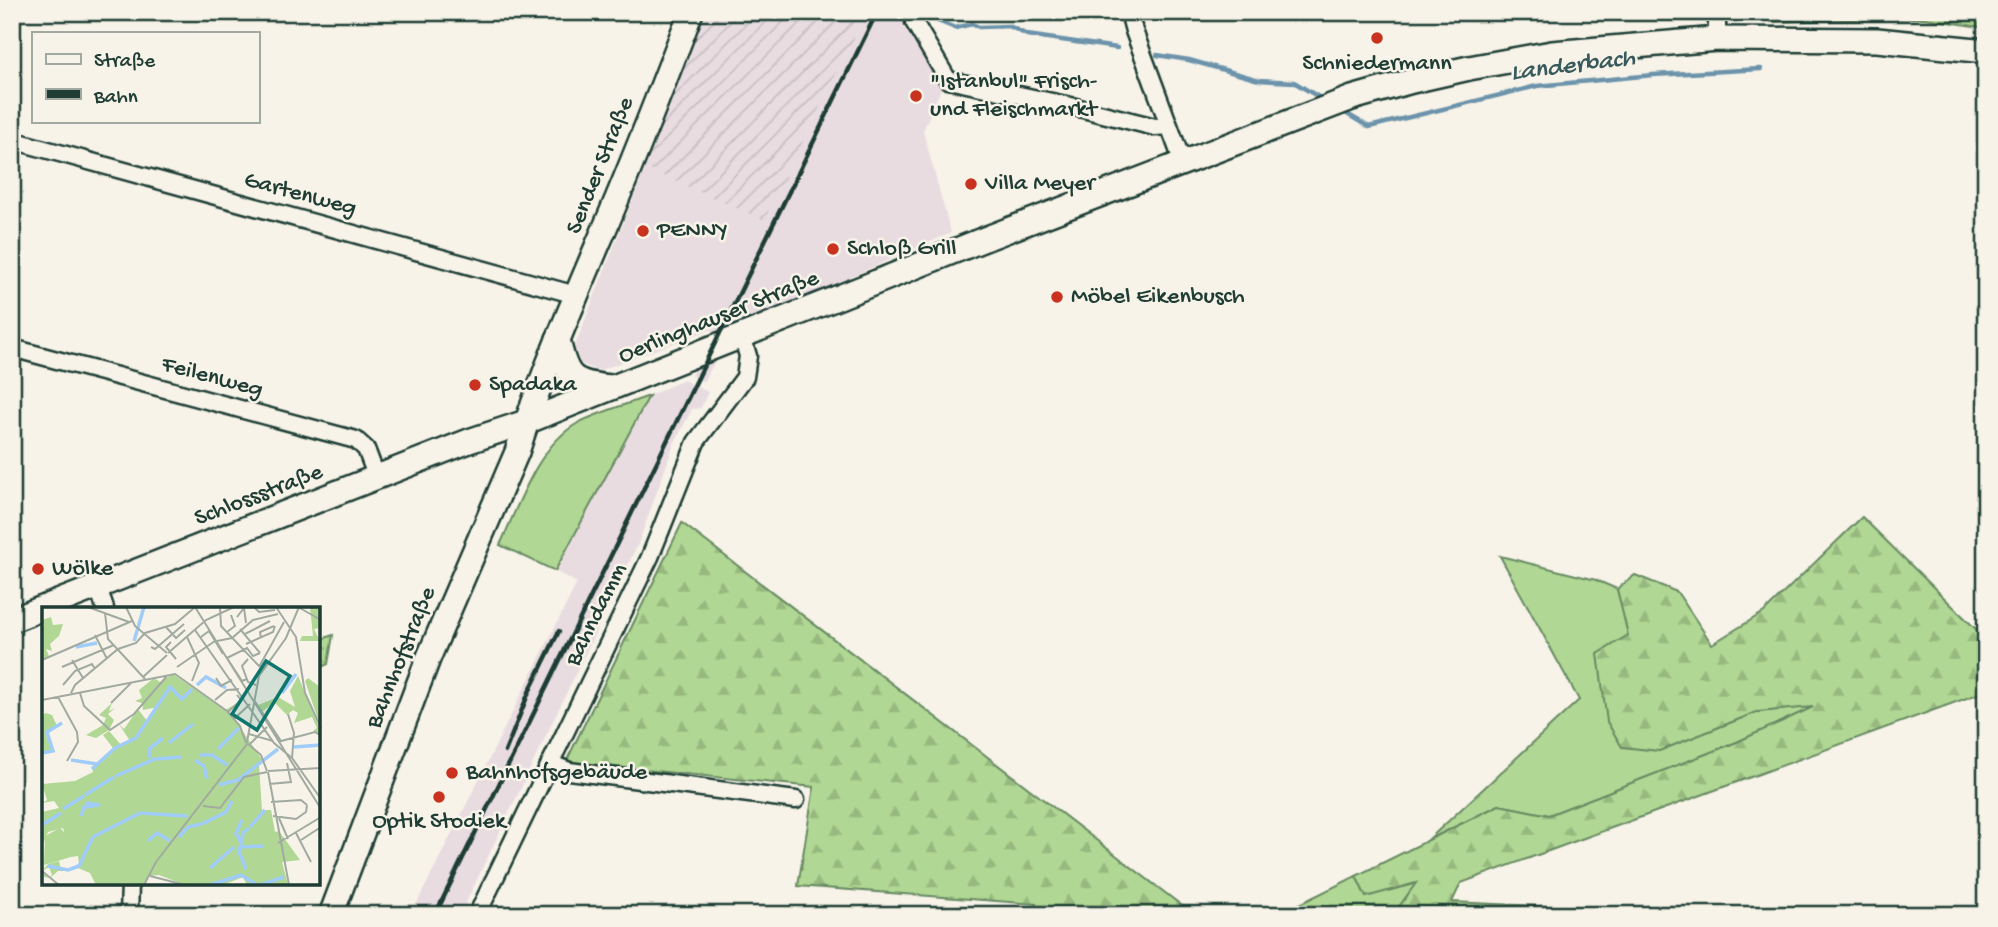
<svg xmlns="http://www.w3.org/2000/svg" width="1998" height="927" font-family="'Gochi Hand',sans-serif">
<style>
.built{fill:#e9dce1}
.industrial{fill:url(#industrial-furrows)}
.grass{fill:#b0d793;stroke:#688a64;stroke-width:2}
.forest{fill:url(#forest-firs);stroke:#688a64;stroke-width:2}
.park{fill:url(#park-dots);stroke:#688a64;stroke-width:2}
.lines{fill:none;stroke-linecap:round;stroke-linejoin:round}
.stream{stroke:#6c93ab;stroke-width:4.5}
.street-casing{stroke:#1f3d34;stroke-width:21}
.secondary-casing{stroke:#1f3d34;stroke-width:28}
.street{stroke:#f7f3e8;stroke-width:16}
.secondary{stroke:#f7f3e8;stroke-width:23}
.rail{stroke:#1f3d34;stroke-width:4.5}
.poi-dot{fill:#c8321e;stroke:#f7f3e8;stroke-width:2.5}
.labels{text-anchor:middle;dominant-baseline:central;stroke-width:5;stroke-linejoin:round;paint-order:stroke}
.poi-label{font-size:24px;fill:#1f3d34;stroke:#f7f3e8;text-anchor:start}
.street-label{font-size:24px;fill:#1f3d34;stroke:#f7f3e8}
.water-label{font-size:26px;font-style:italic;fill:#395a5c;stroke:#f7f3e8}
.inset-river{fill:none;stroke:#a0ccfa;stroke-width:3.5}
.inset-road{fill:none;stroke:#a1aaa0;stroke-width:2}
.view{fill:#0f766e;fill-opacity:0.15;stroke:#0f766e;stroke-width:3.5}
.inset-edge{fill:none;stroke:#1f3d34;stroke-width:3.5}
</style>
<defs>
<pattern id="industrial-furrows" width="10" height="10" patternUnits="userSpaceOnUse" patternTransform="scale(1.75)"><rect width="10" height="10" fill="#e9dce1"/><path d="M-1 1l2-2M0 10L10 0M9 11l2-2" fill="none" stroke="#c7bec2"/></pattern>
<pattern id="forest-firs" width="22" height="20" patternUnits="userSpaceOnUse" patternTransform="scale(1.75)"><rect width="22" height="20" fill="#b0d793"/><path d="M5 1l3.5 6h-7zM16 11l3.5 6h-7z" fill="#97b97f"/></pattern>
<pattern id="park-dots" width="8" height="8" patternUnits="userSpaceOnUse" patternTransform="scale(1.75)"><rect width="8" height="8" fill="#b0d793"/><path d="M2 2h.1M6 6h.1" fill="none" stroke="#97b97f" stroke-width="1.8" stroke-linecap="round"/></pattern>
</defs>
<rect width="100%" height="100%" fill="#f7f3e8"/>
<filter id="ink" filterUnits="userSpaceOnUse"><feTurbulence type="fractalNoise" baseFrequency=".0143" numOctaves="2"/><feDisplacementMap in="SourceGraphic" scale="14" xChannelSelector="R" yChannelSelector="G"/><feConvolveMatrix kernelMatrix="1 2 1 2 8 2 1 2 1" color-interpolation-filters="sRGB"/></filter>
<g filter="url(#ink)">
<!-- built -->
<g class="built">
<polygon points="867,12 903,12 944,82 923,131 951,233 818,291 711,333 712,329 598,371 581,364 574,348 645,168 764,219"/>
<polygon points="717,357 704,382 691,376 696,364"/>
<polygon points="683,380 708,392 701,408 692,409 674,444 639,542 460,915 411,915 577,583 555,571 649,396"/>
</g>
<!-- industrial -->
<polygon class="industrial" points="704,12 867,12 764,220 645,168"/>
<!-- grass -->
<g class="grass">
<path d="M649,396L555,571L500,545C519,505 537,446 578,423C597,413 628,404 649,396Z"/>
<polygon points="1500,556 1596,580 1617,589 1659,751 1757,712 1816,706 1737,742 1549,815 1499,805 1428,840 1579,700"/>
<polygon points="1356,876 1366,896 1418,883 1393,915 1277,915"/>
</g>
<!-- forest -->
<g class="forest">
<polygon points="1762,12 1986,12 1986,28 1924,18 1772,22"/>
<polygon points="1862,517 1986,639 1986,691 1461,883 1452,902 1740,915 1393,915 1416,883 1366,897 1356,876 1499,805 1549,815 1737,742 1813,707 1757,712 1659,751 1622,747 1607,722 1598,654 1628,635 1617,589 1635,575 1677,592 1712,644 1764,612"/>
<polygon points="682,523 1194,915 1035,915 1036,904 798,886 814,787 566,762"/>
</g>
<!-- park -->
<polygon class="park" points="333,635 328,664 319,668 319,640"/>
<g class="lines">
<!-- stream -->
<g class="stream">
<polyline points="926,12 933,19 955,28 972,24 979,27 1009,26 1027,35 1117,48"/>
<polyline points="1157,55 1189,60 1259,80 1294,82 1325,101"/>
<polyline points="1342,111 1369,127 1537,86 1653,75 1761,69"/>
</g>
<!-- street casing -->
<g class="street-casing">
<g id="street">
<polyline points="1129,12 1134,31 1183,163"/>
<polyline points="914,22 948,80 1071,106 1155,127 1169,126"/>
<polyline points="1717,39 1717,12"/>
<polyline points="12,140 576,295"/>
<polyline points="12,348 356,440 366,449 377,478"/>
<polyline points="98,587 105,608"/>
<polyline points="550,763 569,771 796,800"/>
<polyline points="129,915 130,883"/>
<polyline points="477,915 650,557 696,442 745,377 748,356 742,336"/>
</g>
</g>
<!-- secondary casing -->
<g class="secondary-casing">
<g id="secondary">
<path d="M558,339C566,378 572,384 612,387"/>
<polyline points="12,620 469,441 526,422 982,240 1352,98 1412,81 1469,68 1552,53 1717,39 1877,40 1986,51"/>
<path d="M331,915L428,659L517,452C539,381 569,313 598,244C631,168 661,90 691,12"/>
</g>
</g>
<!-- street -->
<use href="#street" class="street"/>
<!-- secondary -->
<use href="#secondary" class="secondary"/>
<!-- rail -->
<g class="rail">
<polyline points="505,752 529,692 559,631"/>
<polyline points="435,915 877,12"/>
</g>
</g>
</g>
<!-- markers -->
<g class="poi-dot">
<circle cx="1377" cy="38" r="7"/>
<circle cx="916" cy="96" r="7"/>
<circle cx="971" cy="184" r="7"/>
<circle cx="643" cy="231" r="7"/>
<circle cx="833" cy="249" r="7"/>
<circle cx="1057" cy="297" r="7"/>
<circle cx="475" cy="385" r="7"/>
<circle cx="38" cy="569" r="7"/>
<circle cx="452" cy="773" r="7"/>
<circle cx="439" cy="797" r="7"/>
</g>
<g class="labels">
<!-- poi labels -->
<g class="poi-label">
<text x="1377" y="64" text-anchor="middle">Schniedermann</text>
<text x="930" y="82">"Istanbul" Frisch-<tspan x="930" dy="28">und Fleischmarkt</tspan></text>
<text x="985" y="184">Villa Meyer</text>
<text x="657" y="231">PENNY</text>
<text x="847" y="249">Schloß Grill</text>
<text x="1071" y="297">Möbel Eikenbusch</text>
<text x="489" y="385">Spadaka</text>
<text x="52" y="569">Wölke</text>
<text x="466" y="773">Bahnhofsgebäude</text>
<text x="439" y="822" text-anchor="middle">Optik Stodiek</text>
</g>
<!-- street labels -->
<g class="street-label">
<text transform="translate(601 166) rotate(-68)">Sender Straße</text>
<text transform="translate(300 195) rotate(15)">Gartenweg</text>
<text transform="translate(719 318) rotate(-22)">Oerlinghauser Straße</text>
<text transform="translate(212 378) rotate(15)">Feilenweg</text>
<text transform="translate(259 496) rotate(-21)">Schlossstraße</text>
<text transform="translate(597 615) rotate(-64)">Bahndamm</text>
<text transform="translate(402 658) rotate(-68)">Bahnhofstraße</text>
</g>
<!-- water labels -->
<g class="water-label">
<text transform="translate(1573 67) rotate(-7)">Landerbach</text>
</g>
</g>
<!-- overview -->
<g transform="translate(42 607)">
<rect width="278" height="278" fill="#f7f3e8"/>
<path d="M70,96L67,104L73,101L66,107L72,113L67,123L54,131L44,128L61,118L64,111L57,108ZM4,106L10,108L15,119L4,128L10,144L1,146L0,108ZM18,221L25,228L29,250L2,258L3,229Z" fill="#b0d793"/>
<path d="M268,0H278V21L272,22L278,34H258L260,29H271ZM9,10L11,18L21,17L17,29L8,37L10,44L4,42L7,49L0,53V13ZM131,67L183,103L194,97L187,104L221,154L217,158L220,203H229L233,225L237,224L258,253L240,255L246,278H205L201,270L181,278H143L117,268L107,269L102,278H54L48,266L36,261L27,264H16L8,271L2,270L0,265L7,271L10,268L7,260L0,264L6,257L17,254L19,263H26L37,257L36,249L29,250L21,221L6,225L0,240V205L17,201L12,194L0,196L5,193L0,177L33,174L51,165L50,160L71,141L61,128L67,124L79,138L88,134L77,117L82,122L96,102L105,114L116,100L101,103L100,96L93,94L100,91L97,83L112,71L118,75ZM256,69L278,122V128L271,124L275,121L270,110L252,116L256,106L251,103L245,108L232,95L220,105L216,98L236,90L253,100L248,84ZM266,71L278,80V118L263,74Z" fill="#b0d793"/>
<path class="inset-river" d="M92,34L102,0M34,40L55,36M155,78L164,70L184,81M240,86L254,67M127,136L151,117M252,140L279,138M176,142L197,121M0,146L11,144L5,125L20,116M158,148H170L185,158M107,151V142L121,131M29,153L55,157M153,153L162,159L165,172M50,162L73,141L94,131L128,80L140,92L150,82M74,169L113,152L140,150M177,178L196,173L236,142M43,188L72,170M21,202L42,189M39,209L42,200L58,198L44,196M160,217L184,205L190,194M0,218L19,206M208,220L223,203M137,230L146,220L159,217M106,234L115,226L128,234M198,234L194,226L200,213M199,240L222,239M6,259L26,263L37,259L51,230L98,206L145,209M168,261L192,240M204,262L197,245L201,226L207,221M168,278L199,268L215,278M218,278L242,270"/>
<path class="inset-road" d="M46,0L87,15M84,0L93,19L125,46M153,0L279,202M178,0L179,19L217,59M212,0L217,5L233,3M234,0L254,30L263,86L279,121M256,0L279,13M63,6L66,32L103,72M195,10L202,1L204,16M124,20L134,31L143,23M198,22L218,46M153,23L232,136L250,151L279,192M185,25L193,19L189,8M203,27L228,14M53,28L65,52M145,30L157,56L150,74M159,30L167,24L181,47M219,31L218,25L232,19M175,34L190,31L211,13L236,7M129,35L124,40L134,52M204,37L231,25L233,19M109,40L113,42L142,17M126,46L164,13L192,0M206,52L200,59L206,75L214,78M0,53L90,14M30,53L41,71M20,60L72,38M135,60L173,34M217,60L242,15M101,70L125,48M174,71L179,79L190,73M205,72L200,74L185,51L205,41L211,49L218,46M21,78L33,64L50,57L53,62M29,86L33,78L76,42L94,36L103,26L133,17L152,1M38,86L42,99L68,123L92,107L125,69M16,90L35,125L36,135L25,154M0,93L133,67L185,104L198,119L204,136M173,93L185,83L197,82M212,93L239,134L273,125L279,129M69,96L89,76M186,105L199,93L195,88M246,107L252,126L250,151M192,112L208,97M207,127L231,134M205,135L217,69L244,31L257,0M205,136L219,148L225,164M208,137L225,120M226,164L279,161M226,165L247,278M227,177L249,175L245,156M229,195L259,193L265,198M161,199L178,201L202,170L225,165M231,209L254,212L264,205L265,198M237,211L246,232M254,226L269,255M259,233L279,220M236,236L279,210M0,264L17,278M108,269L143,278M102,278L114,255L205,137"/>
<path class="view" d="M224,54L248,69L215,123L190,107Z"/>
<rect width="278" height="278" class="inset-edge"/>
</g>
<!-- margin -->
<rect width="1998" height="927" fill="none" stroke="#f7f3e8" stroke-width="42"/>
<rect x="21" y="21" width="1956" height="885" fill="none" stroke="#1f3d34" stroke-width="2.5" filter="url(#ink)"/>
<!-- legend -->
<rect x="32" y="32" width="228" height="91" fill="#f7f3e8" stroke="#a1aaa0" stroke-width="2"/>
<rect x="46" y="54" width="35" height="10" fill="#f7f3e8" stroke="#a1aaa0" stroke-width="2"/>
<text x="94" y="66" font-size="21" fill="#1f3d34">Straße</text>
<rect x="46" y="89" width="35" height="10" fill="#1f3d34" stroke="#a1aaa0" stroke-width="2"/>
<text x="94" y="102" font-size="21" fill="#1f3d34">Bahn</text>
</svg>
